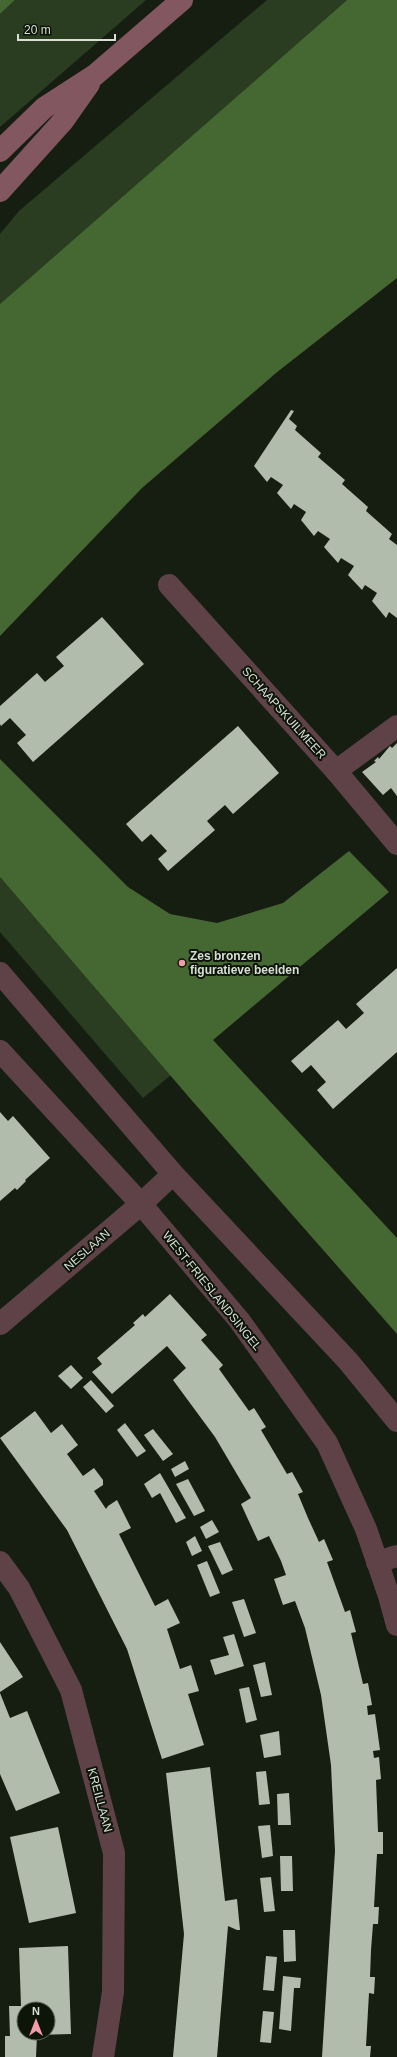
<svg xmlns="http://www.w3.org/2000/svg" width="397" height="2057" font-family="Arial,sans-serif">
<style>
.green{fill:#2a3d20}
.water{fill:#456732}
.building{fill:#b1bcac;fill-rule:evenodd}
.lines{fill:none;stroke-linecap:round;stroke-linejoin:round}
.street{stroke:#5e4247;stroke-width:22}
.secondary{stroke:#83575f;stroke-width:22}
.poi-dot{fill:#f39aab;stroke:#0d1509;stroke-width:1.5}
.labels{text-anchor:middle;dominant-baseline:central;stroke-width:4;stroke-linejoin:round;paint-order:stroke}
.street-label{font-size:12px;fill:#d9dfd7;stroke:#0d1509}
.poi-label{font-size:12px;font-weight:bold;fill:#d9dfd7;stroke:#0d1509;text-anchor:start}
</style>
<rect width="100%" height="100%" fill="#161e12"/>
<!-- green -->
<g class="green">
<polygon points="15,0 146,0 0,127 0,14"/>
<polygon points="267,0 347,0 0,304 0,234 19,211"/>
<polygon points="0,877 171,1075 143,1098 0,932"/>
</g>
<!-- water -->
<g class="water">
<polygon points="0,0 15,0 0,14"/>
<polygon points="347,0 397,0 397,278 276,373 142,488 0,636 0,304"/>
<polygon points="0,759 128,887 170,914 217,923 283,903 349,851 389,892 213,1040 397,1238 397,1334 194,1103 0,877"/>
</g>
<!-- building -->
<g class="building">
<polygon points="291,410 294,411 289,419 297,426 295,430 321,453 318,457 345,480 342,484 368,507 366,511 392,534 389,539 397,545 397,618 389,612 386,618 372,601 377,593 365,585 362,590 348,575 354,566 341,558 338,563 324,547 330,539 318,531 314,536 301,520 306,512 294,504 291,509 277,493 283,485 271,477 267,482 254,466"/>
<polygon points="102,617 144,664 33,762 17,743 26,735 10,718 1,726 0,724 0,706 37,673 45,682 64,666 56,657"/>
<polygon points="238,726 279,773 233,814 225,805 207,821 215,830 168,871 158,859 167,851 151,834 142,842 126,824"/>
<polygon points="397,743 397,796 391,788 383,795 362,772 376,762 374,761 378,757 379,759 390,746 392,748"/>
<polygon points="397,968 397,1052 333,1109 317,1090 326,1082 311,1065 302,1073 291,1061 338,1020 346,1029 364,1013 356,1004"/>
<polygon points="0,1112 8,1121 13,1116 50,1158 25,1180 26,1181 17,1190 15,1188 0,1201"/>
<polygon points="170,1294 207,1335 201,1340 223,1365 219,1369 249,1411 254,1408 266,1427 261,1430 287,1474 292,1472 303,1492 298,1494 308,1518 319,1542 324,1539 333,1560 327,1562 345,1612 350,1610 356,1632 351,1633 363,1684 368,1683 372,1705 367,1706 368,1715 375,1714 380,1750 373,1751 374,1758 379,1757 381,1779 376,1780 378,1832 383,1832 383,1854 377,1854 374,1907 379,1907 378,1924 373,1924 371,1950 370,1977 375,1977 374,1994 369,1993 366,2046 371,2046 370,2057 322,2057 335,1851 331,1765 321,1695 305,1628 295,1601 283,1605 274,1579 286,1575 281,1561 269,1536 258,1541 241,1504 251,1498 215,1437 173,1380 186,1368 167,1346 112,1394 92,1372 102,1364 97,1358 135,1325 133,1323 143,1314 145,1317"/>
<polygon points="71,1365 83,1378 71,1389 58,1376"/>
<polygon points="91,1380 114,1406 106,1413 83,1387"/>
<polygon points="35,1411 51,1433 62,1424 78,1445 67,1454 83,1476 94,1468 103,1480 103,1485 94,1491 106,1509 108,1506 117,1500 131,1528 119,1534 155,1606 168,1599 180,1623 167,1629 180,1669 191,1665 199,1691 188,1694 204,1745 162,1759 127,1649 67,1530 0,1438"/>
<polygon points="125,1423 146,1451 137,1457 117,1430"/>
<polygon points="153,1429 173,1454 163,1461 144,1435"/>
<polygon points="185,1461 189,1469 175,1477 171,1469"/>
<polygon points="160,1473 186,1518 176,1523 160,1493 152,1498 144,1484"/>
<polygon points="188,1479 205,1511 194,1516 176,1484"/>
<polygon points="212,1520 219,1532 206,1539 200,1527"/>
<polygon points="195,1536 202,1551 192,1556 186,1542"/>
<polygon points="220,1542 233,1570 222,1575 208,1546"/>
<polygon points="207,1561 220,1593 210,1597 197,1565"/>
<polygon points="244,1599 256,1633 244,1637 232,1602"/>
<polygon points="234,1634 244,1666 215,1675 210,1660 229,1655 223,1637"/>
<polygon points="0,1642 23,1677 0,1692"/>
<polygon points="265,1662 272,1695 261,1697 253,1665"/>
<polygon points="249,1687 257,1720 246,1723 239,1689"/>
<polygon points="0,1693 10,1718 27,1711 60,1793 16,1811 0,1774"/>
<polygon points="279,1731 281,1755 264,1758 260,1735"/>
<polygon points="210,1767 225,1901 237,1899 240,1930 237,1930 228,1926 217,2057 173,2057 184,1934 166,1773"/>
<polygon points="266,1771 270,1804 259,1805 256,1772"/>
<polygon points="289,1793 291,1825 278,1825 277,1794"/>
<polygon points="270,1825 273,1856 262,1858 258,1826"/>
<polygon points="58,1827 76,1913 29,1923 10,1837"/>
<polygon points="280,1856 292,1856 293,1891 281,1891"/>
<polygon points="271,1877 275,1911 264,1912 260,1878"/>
<polygon points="283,1930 295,1930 296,1961 284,1962"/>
<path d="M68,1946L71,2034L37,2035L36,2057H5V2036H10L9,2006H21L19,1948ZM24,2009H48V2033H24Z"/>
<polygon points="266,1956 277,1957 274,1991 263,1990"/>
<polygon points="283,1976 301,1978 300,1988 294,1988 291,2031 279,2029"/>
<polygon points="263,2011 274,2012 271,2043 260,2042"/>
</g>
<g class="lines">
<!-- street -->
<g class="street">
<polyline points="169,585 336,771 397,844"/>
<polyline points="336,771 397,726"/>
<polyline points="0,973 173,1174 348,1361 397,1421"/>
<polyline points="0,1051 141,1204 239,1320 327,1443 366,1529 389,1596 397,1625"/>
<polyline points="0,1324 141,1204 173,1174"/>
<polyline points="0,1562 19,1588 71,1690 114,1853 113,1992 103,2057"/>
<polyline points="377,1562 397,1556"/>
</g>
<!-- secondary -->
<g class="secondary">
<polyline points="0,151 44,108 95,75 182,0"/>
<polyline points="0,191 63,121 89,84"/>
</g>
</g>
<!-- markers -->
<circle class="poi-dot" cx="182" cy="963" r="4"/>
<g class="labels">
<!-- street labels -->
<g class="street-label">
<text transform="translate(284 713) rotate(48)">SCHAAPSKUILMEER</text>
<text transform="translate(87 1250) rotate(-41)">NESLAAN</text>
<text transform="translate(212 1291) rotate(51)">WEST-FRIESLANDSINGEL</text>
<text transform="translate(100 1800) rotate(75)">KREILLAAN</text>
</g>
<!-- poi labels -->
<g class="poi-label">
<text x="190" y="956">Zes bronzen<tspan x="190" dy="14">figuratieve beelden</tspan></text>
</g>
</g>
<!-- north arrow -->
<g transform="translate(36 2021)"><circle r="19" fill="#0d1509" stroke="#5f665b"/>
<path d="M0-3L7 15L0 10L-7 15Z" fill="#f39aab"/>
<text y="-6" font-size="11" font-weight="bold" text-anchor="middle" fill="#d9dfd7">N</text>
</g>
<!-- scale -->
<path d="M18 34v6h97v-6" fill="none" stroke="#d9dfd7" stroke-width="2"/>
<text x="24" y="34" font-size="12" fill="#d9dfd7" stroke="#0d1509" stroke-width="3" paint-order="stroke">20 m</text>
</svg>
